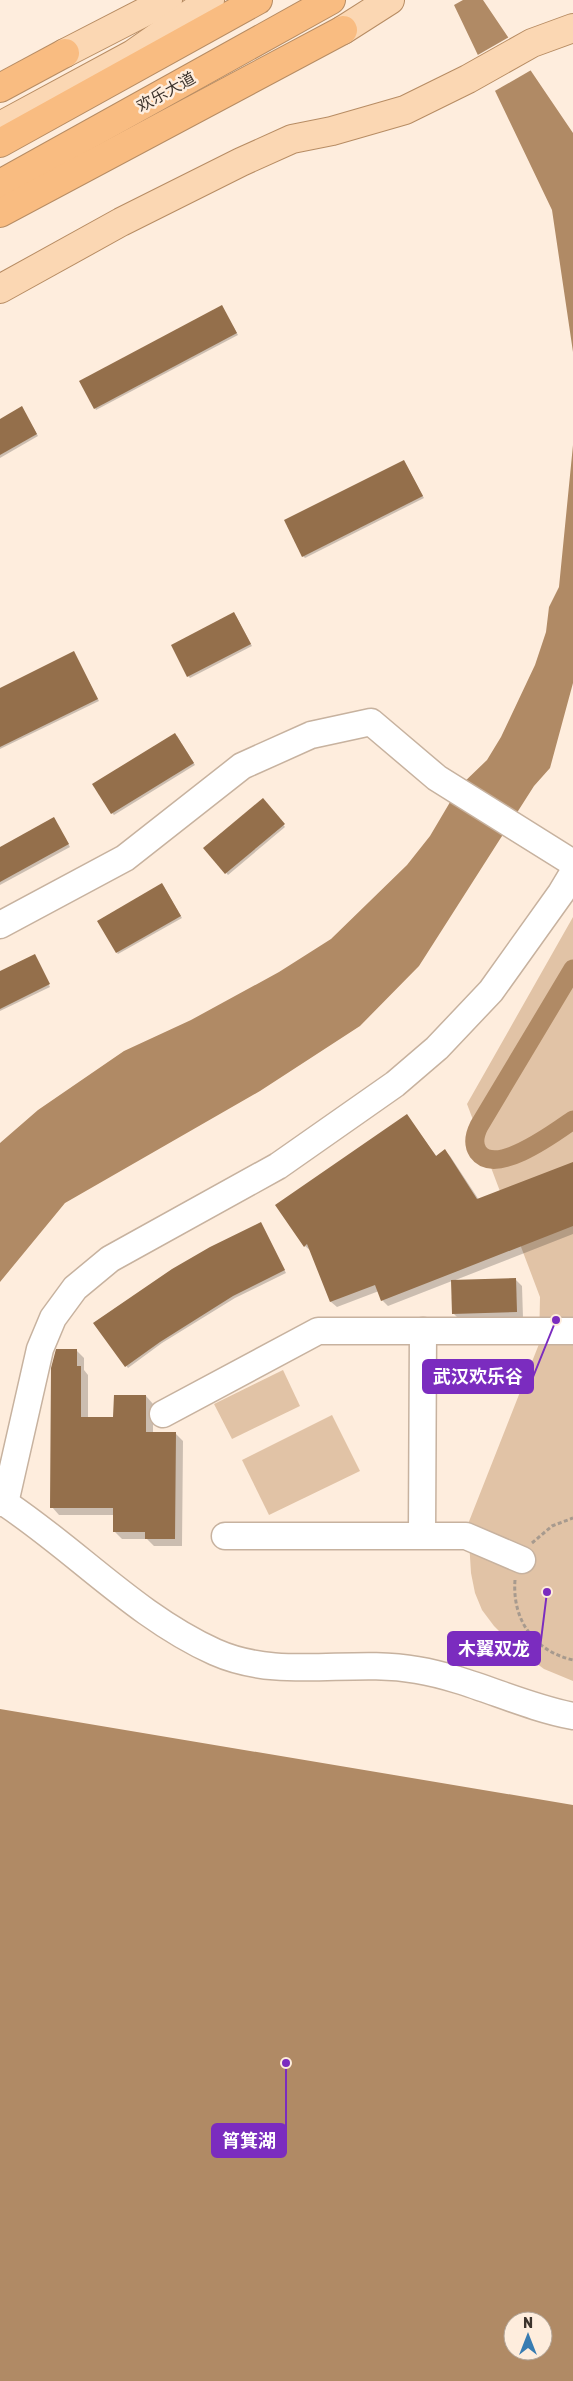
<svg xmlns="http://www.w3.org/2000/svg" width="573" height="2381" font-family="Rubik,'Noto Sans SC',sans-serif">
<style>
.green{fill:#e1c3a6}
.water{fill:#b08a65;fill-rule:evenodd}
.pier{fill:#feeddd}
.shadow{fill:#0003}
.lines{fill:none;stroke-linecap:round;stroke-linejoin:round}
.canal{stroke:#b08a65;stroke-width:19}
.building{fill:#946f4b}
.minor-casing{stroke:#c7b29f;stroke-width:29}
.major-casing{stroke:#b78c63;stroke-width:30}
.highway-casing{stroke:#b78c63;stroke-width:30}
.path{stroke:#a79a8e;stroke-width:3;stroke-dasharray:4 2.5;stroke-linecap:butt}
.minor{stroke:#fff;stroke-width:26}
.major{stroke:#fbd7b3;stroke-width:28}
.highway{stroke:#f9bc81;stroke-width:28}
.labels{text-anchor:middle;dominant-baseline:central;stroke-width:5;stroke-linejoin:round;paint-order:stroke}
.street-label{font-size:16px;fill:#3c332c;stroke:#feeddd}
.leader{fill:none;stroke:#7b2cbf;stroke-width:2}
.callout-dot{fill:#7b2cbf;stroke:#feeddd;stroke-width:2}
.callout{fill:#7b2cbf;stroke:#7b2cbf;stroke-width:2}
.callout-label{font-size:18px;text-anchor:middle;font-weight:bold;fill:#fff}
</style>
<rect width="100%" height="100%" fill="#feeddd"/>
<!-- green -->
<g class="green">
<polygon points="573,917 573,1681 544,1669 516,1648 494,1626 482,1610 475,1593 471,1573 468,1524 539,1344 540,1297 467,1104"/>
<polygon points="283,1370 300,1406 232,1439 214,1404"/>
<polygon points="332,1415 360,1471 269,1515 242,1460"/>
</g>
<!-- water -->
<g class="water">
<polygon points="463,0 483,0 573,133 573,352 552,210 454,5"/>
<polygon points="573,445 573,683 550,768 534,786 419,966 360,1026 260,1091 65,1203 0,1282 0,1143 38,1110 124,1051 191,1020 279,972 331,939 407,865 430,836 459,787 487,760 501,737 535,665 546,632 549,607 559,587"/>
<path d="M0,1709L573,1805V2381H0ZM513,2321H543V2351H513Z"/>
</g>
<!-- pier -->
<polygon class="pier" points="511,36 533,69 493,92 476,56"/>
<!-- shadow -->
<g class="shadow">
<polygon points="223,309 238,335 96,410 95,408"/>
<polygon points="23,410 38,436 0,458 0,420"/>
<polygon points="404,461 424,498 305,558 303,556"/>
<polygon points="236,616 252,646 190,678 188,676"/>
<polygon points="74,653 99,701 0,749 0,690"/>
<polygon points="177,736 195,765 114,815 112,813"/>
<polygon points="263,800 285,827 228,875 205,848"/>
<polygon points="54,818 70,847 0,885 0,848"/>
<polygon points="164,887 182,918 118,954 117,953"/>
<polygon points="34,956 50,987 0,1011 0,973"/>
<polygon points="407,1116 437,1157 445,1151 450,1156 479,1200 573,1163 573,1234 453,1281 515,1279 522,1286 523,1318 460,1320 453,1313 452,1281 388,1306 382,1300 379,1291 337,1307 331,1302 312,1252 305,1246"/>
<polygon points="261,1223 286,1273 235,1298 162,1343 128,1368 94,1324"/>
<polygon points="76,1350 84,1358 84,1370 88,1375 88,1418 115,1418 146,1396 153,1404 153,1434 176,1434 183,1441 182,1546 154,1546 147,1539 122,1539 114,1531 114,1515 59,1515 52,1507"/>
</g>
<g class="lines">
<!-- canal -->
<path class="canal" d="M573,969L479,1126C475,1134 472,1143 478,1152C496,1177 557,1131 573,1120"/>
</g>
<!-- building -->
<g class="building">
<polygon points="222,305 237,333 94,409 79,381"/>
<polygon points="22,406 37,434 0,455 0,419"/>
<polygon points="404,460 423,496 302,557 284,520"/>
<polygon points="234,612 251,644 187,677 171,645"/>
<polygon points="74,651 98,699 0,747 0,688"/>
<polygon points="175,733 194,763 111,814 92,784"/>
<polygon points="263,798 285,824 225,874 203,848"/>
<polygon points="54,817 69,844 0,882 0,847"/>
<polygon points="162,883 181,916 116,953 97,921"/>
<polygon points="35,954 50,984 0,1009 0,971"/>
<polygon points="407,1114 436,1156 445,1149 477,1199 573,1162 573,1226 381,1301 375,1285 330,1302 307,1244 304,1247 275,1205"/>
<polygon points="261,1222 285,1270 233,1296 160,1342 125,1367 93,1323 172,1269 210,1247"/>
<polygon points="516,1278 517,1312 452,1314 451,1280"/>
<polygon points="56,1349 77,1349 77,1366 81,1366 81,1417 113,1417 114,1395 146,1395 146,1432 176,1432 175,1539 145,1539 145,1532 113,1532 113,1508 50,1508 51,1368"/>
</g>
<g class="lines">
<!-- minor casing -->
<g class="minor-casing">
<g id="minor">
<polyline points="0,925 125,858 242,766 311,735 371,722 437,778 573,863"/>
<polyline points="163,1414 318,1331 573,1331"/>
<path d="M0,1503H5C76,1550 137,1617 215,1652C280,1681 350,1658 417,1670C471,1679 520,1706 573,1716"/>
<polyline points="5,1503 40,1349 53,1318 75,1288 110,1259 278,1166 395,1084 437,1048 491,991 561,893 573,873"/>
<polyline points="422,1535 423,1331"/>
<polyline points="225,1536 466,1536 522,1560"/>
</g>
</g>
<!-- major casing -->
<g class="major-casing">
<g id="major">
<polyline points="343,30 390,0"/>
<polyline points="65,53 168,0"/>
<polyline points="0,126 133,54 210,0"/>
<polyline points="0,289 121,222 241,162 292,139 332,131 405,110 468,79 532,43 573,28"/>
</g>
</g>
<!-- highway casing -->
<g class="highway-casing">
<g id="highway">
<polyline points="0,88 65,53"/>
<polyline points="0,143 258,0"/>
<polyline points="0,184 331,0"/>
<polyline points="0,213 343,30"/>
</g>
</g>
<!-- path -->
<g class="path">
<polyline points="532,1543 552,1526 573,1518"/>
<path d="M515,1580C512,1620 534,1651 573,1660"/>
</g>
<!-- minor -->
<use href="#minor" class="minor"/>
<!-- major -->
<use href="#major" class="major"/>
<!-- highway -->
<use href="#highway" class="highway"/>
</g>
<g class="labels">
<!-- street labels -->
<g class="street-label">
<text transform="translate(166 92) rotate(-29)">欢乐大道</text>
</g>
</g>
<!-- callouts -->
<path class="leader" d="M556 1320L533 1377M547 1592L540 1648M286 2063L286 2141"/>
<g class="callout-dot">
<circle cx="556" cy="1320" r="5"/>
<circle cx="547" cy="1592" r="5"/>
<circle cx="286" cy="2063" r="5"/>
</g>
<g class="callout">
<rect x="423" y="1360" width="110" height="33" rx="5"/>
<rect x="448" y="1632" width="92" height="33" rx="5"/>
<rect x="212" y="2124" width="74" height="33" rx="5"/>
</g>
<g class="callout-label">
<text x="478" y="1383">武汉欢乐谷</text>
<text x="494" y="1655">木翼双龙</text>
<text x="249" y="2147">筲箕湖</text>
</g>
<!-- north arrow -->
<g transform="translate(528 2336)"><circle r="24" fill="#feeddd" stroke="#b0a396"/>
<path d="M0-4L9 19L0 12L-9 19Z" fill="#387cb2"/>
<text y="-8" font-size="14" font-weight="bold" text-anchor="middle" fill="#3c332c">N</text>
</g>
</svg>
